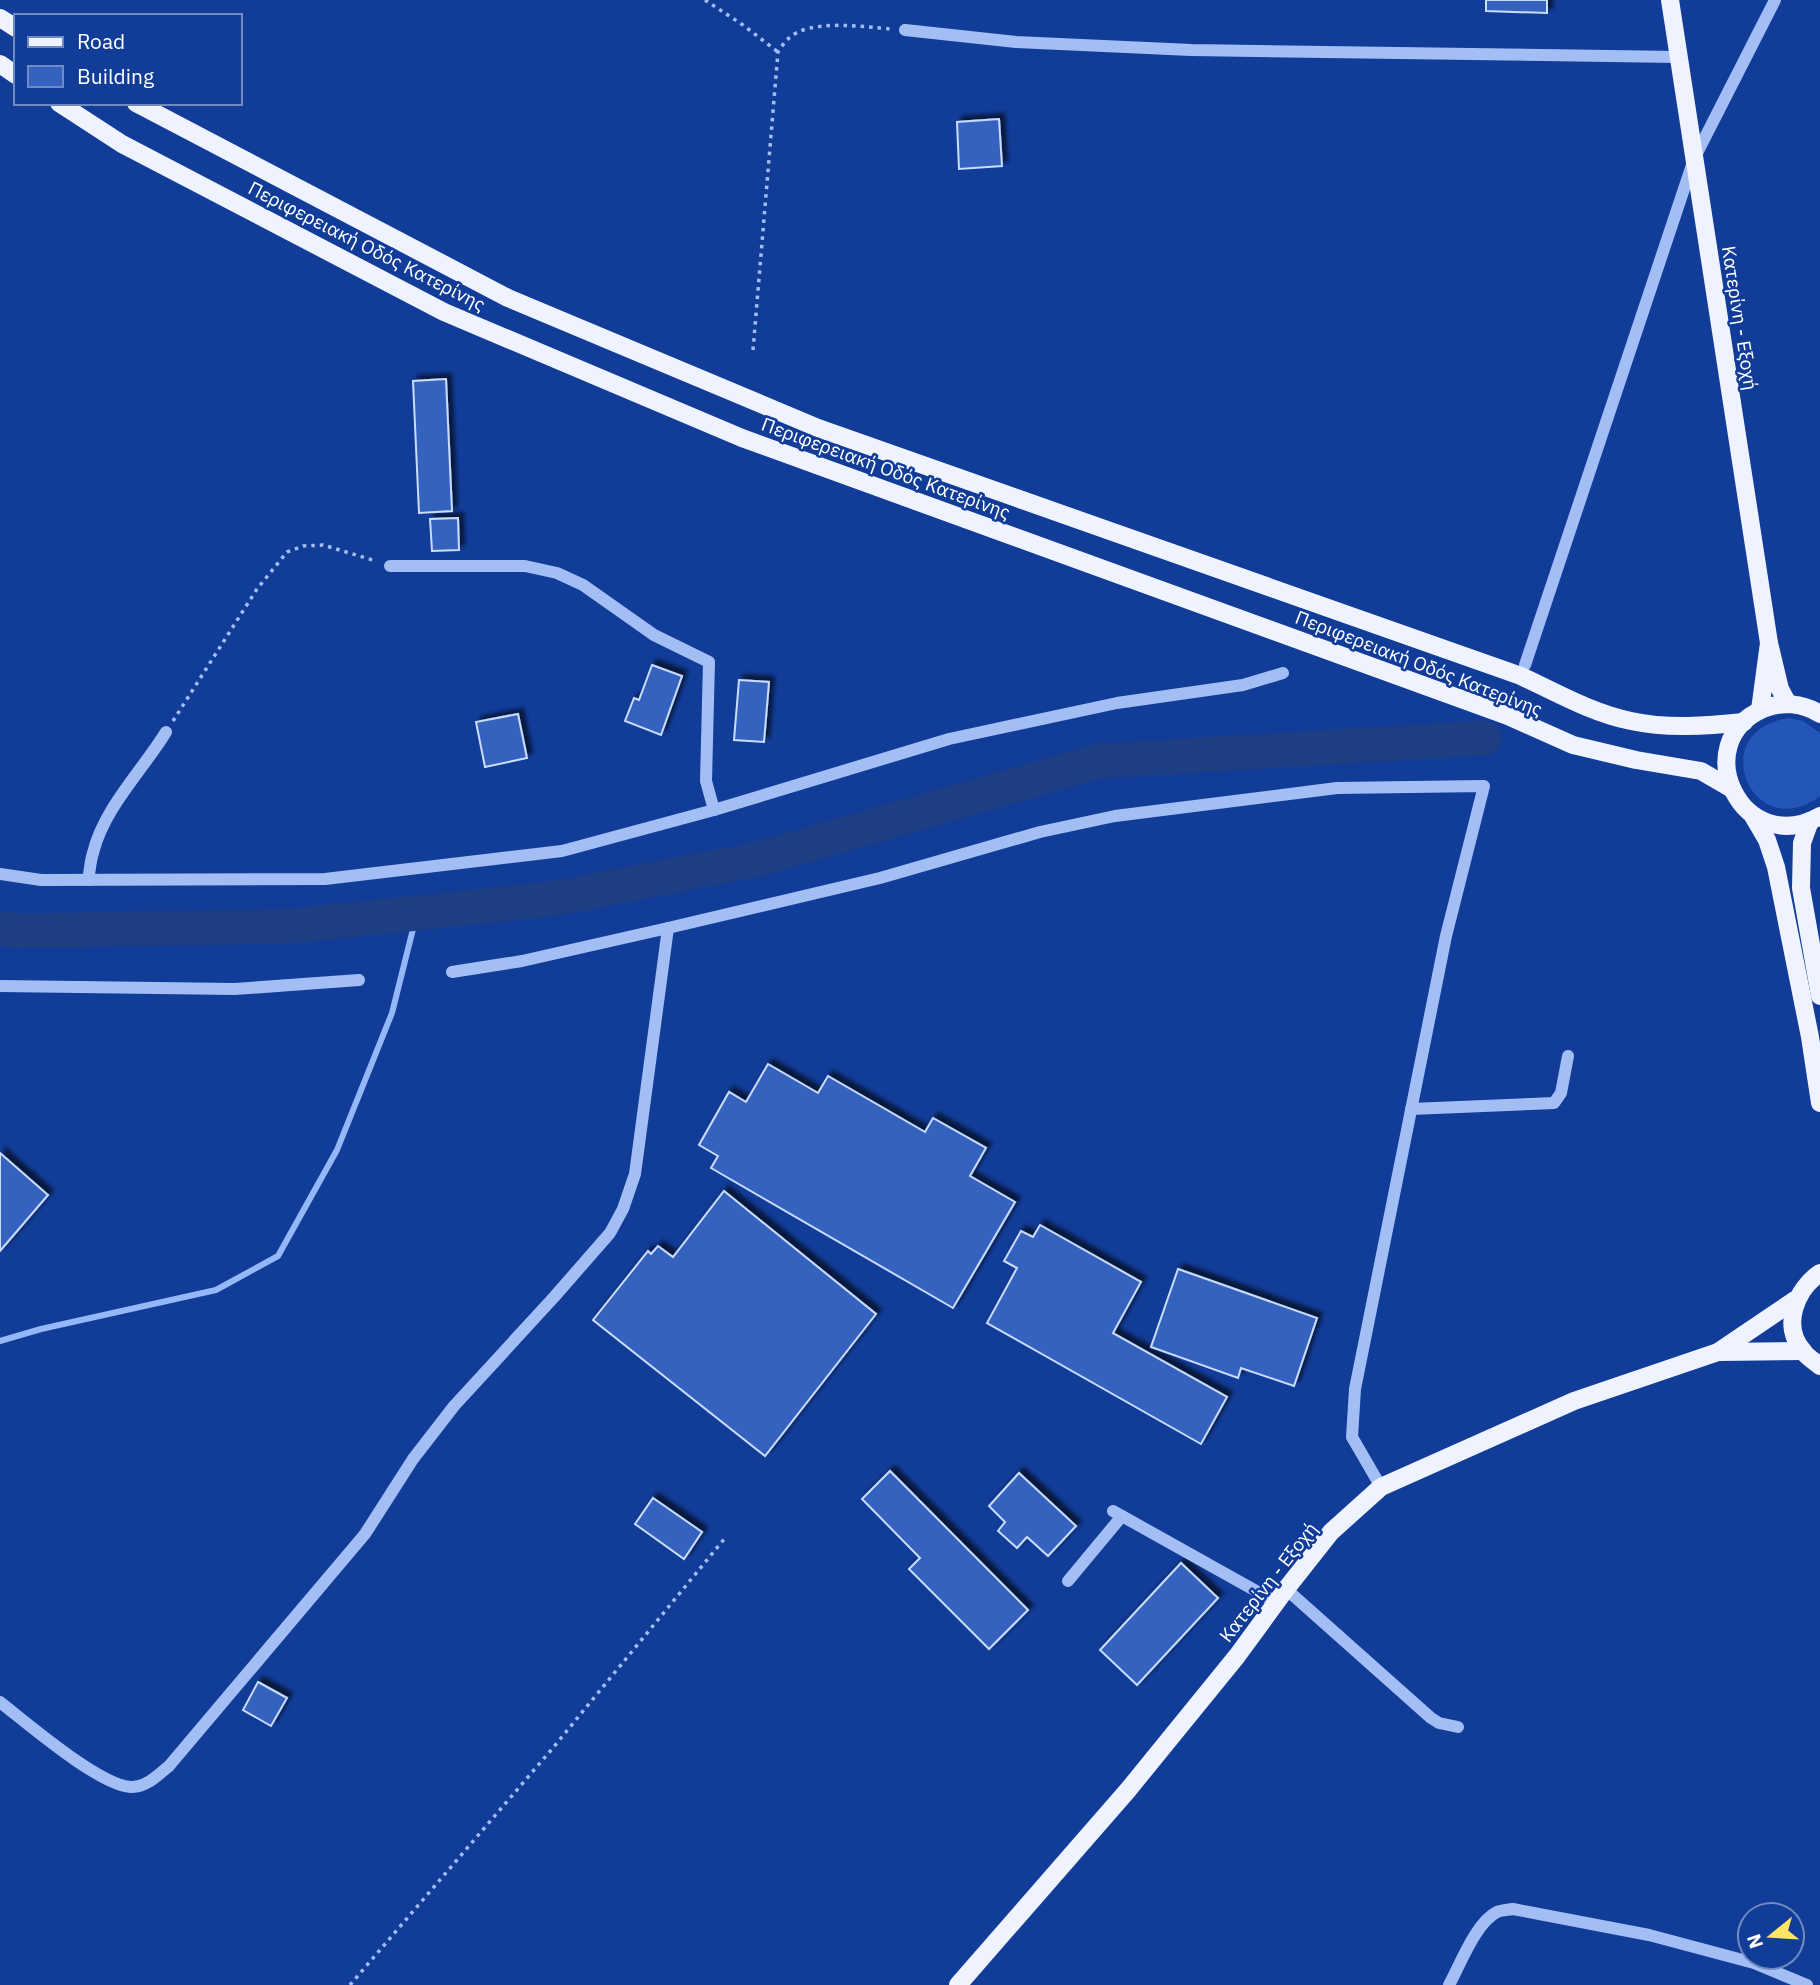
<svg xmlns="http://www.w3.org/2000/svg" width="1820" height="1985" font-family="'IBM Plex Sans',sans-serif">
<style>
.green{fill:#2455b8}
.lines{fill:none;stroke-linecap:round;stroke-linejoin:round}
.stream{stroke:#94b7f7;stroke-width:6}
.river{stroke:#1e3e84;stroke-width:35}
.building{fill:#3562be;stroke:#cadcfe;stroke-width:2;filter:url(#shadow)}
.path{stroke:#a2bef4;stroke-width:3.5;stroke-dasharray:3.5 5;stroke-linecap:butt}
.minor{stroke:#a2bef4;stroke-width:12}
.major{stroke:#eff3ff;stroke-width:18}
.labels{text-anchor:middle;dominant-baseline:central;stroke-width:5;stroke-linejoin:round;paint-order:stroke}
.street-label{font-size:19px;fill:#fff;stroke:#113c98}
</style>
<defs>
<filter id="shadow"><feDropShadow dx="5" dy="-5" stdDeviation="2" flood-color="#0009"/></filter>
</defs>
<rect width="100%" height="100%" fill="#113c98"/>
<!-- green -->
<path class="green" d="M1789,718L1803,721L1820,733V796C1752,847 1703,730 1789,718Z"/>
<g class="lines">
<!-- stream -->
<polyline class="stream" points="0,1341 41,1329 216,1290 278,1256 337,1150 392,1013 417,913"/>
<!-- river -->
<polyline class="river" points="0,929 21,931 292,926 552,899 759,859 1099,761 1484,738"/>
</g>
<!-- building -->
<g class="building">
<polygon points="1486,0 1547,0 1547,13 1486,11"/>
<polygon points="999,119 1002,166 959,169 957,122"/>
<polygon points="446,379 452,511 419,513 413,381"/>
<polygon points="458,518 459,550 432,551 430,519"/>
<polygon points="652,665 682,676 661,735 625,721 634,698 639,700"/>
<polygon points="739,680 769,682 764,742 734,740"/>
<polygon points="518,714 527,758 485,767 476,722"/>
<polygon points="768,1064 818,1093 828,1076 925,1132 933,1118 986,1148 970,1176 1015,1202 953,1308 711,1168 718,1156 699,1145 729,1092 746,1102"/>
<polygon points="0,1153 48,1195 0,1251"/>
<polygon points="724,1191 876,1314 765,1456 593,1320 648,1251 651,1254 658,1246 673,1257"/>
<polygon points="1040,1225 1141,1282 1113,1333 1227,1397 1201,1444 987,1323 1017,1268 1004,1261 1021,1231 1033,1237"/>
<polygon points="1178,1269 1317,1318 1294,1386 1241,1368 1238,1378 1151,1347"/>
<polygon points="890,1471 1028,1610 989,1649 909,1569 920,1558 862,1499"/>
<polygon points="1019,1473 1076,1526 1048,1556 1027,1537 1017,1548 998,1531 1005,1522 989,1506"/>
<polygon points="653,1498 702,1532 684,1559 635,1524"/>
<polygon points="1181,1563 1218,1598 1137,1685 1100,1650"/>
<polygon points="258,1682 287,1698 271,1726 243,1710"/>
</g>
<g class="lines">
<!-- path -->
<g class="path">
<polyline points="705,0 743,25 778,52"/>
<path d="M753,350L778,52C781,48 784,42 788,39C809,18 864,27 891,29"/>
<polyline points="173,721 257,589 287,552 303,546 323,545 376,561"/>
<polyline points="350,1985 552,1749 725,1538"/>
</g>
<!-- minor -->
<g class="minor">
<polyline points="905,30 1016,42 1191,50 1678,57"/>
<polyline points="390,566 525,566 557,573 583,585 654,635 709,662 706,781 714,810"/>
<polyline points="1525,665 1694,159 1775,0"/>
<polyline points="0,874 41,880 325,879 562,851 714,810 949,739 1117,703 1243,685 1283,673"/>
<path d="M88,880C90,871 90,862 93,853C104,808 142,771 166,732"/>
<polyline points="452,972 522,961 668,928 880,878 1040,832 1115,816 1337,788 1484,786 1446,936 1355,1389 1352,1437 1381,1487"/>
<polyline points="0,986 235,989 359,980"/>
<polyline points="1411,1109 1554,1103 1561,1093 1568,1056"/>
<polyline points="1113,1511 1276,1602"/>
<polyline points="1068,1581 1122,1516"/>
<polyline points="1286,1589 1431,1718 1439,1723 1458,1727"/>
<path d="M0,1702C27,1723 101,1787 132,1787C147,1787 159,1774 169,1766L365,1534L413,1459L454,1406L555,1296L610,1233L623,1209L635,1174L668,928"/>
<path d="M1449,1985C1460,1965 1476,1922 1497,1912C1502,1910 1508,1910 1513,1909L1649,1935L1754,1963L1807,1985"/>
</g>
<!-- major -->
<g class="major">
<polyline points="1670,0 1769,643"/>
<polyline points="0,18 16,28"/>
<polyline points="0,64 16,75"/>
<polyline points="59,103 122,144 444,312 742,438 1508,716 1573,745 1636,760 1701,771 1732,789"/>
<path d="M136,103L508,298L818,428L1521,676C1557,693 1592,713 1631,721C1668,729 1707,726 1744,722"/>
<polyline points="1760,710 1769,643 1780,689 1788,704"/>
<path d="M1820,714C1803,703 1782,701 1763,709C1686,743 1743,860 1820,816"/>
<polyline points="1753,816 1767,840 1776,867 1810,1037 1820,1103"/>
<polyline points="1810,821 1802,843 1801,888 1820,996"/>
<path d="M1820,1273C1796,1289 1781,1326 1803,1351C1807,1357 1814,1361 1820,1366"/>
<polyline points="1718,1352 1803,1351"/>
<polyline points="958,1985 1128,1790 1237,1656 1286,1589 1331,1532 1381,1487 1574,1401 1718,1352 1795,1300"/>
</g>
</g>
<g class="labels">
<!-- street labels -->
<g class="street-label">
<text transform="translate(367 246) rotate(27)">Περιφερειακή Οδός Κατερίνης</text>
<text transform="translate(1740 318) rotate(81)">Κατερίνη - Εξοχή</text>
<text transform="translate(886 468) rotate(20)">Περιφερειακή Οδός Κατερίνης</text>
<text transform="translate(1419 663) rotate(21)">Περιφερειακή Οδός Κατερίνης</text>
<text transform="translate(1268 1582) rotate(-52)">Κατερίνη - Εξοχή</text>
</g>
</g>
<!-- legend -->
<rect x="14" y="14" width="228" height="91" fill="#113c98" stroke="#708ac1" stroke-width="2"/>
<rect x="28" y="37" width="35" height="10" fill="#eff3ff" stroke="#708ac1" stroke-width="2"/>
<text x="77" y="49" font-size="21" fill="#ffffff">Road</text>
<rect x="28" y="66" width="35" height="21" fill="#3562be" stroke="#708ac1" stroke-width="2"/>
<text x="77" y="84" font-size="21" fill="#ffffff">Building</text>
<!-- north arrow -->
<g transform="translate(1771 1936) rotate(252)"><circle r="33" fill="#113c98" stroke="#708ac1" stroke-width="2"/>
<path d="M0-5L12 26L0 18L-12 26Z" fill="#ffe465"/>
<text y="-10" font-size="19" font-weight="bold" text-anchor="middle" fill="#ffffff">N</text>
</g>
</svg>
